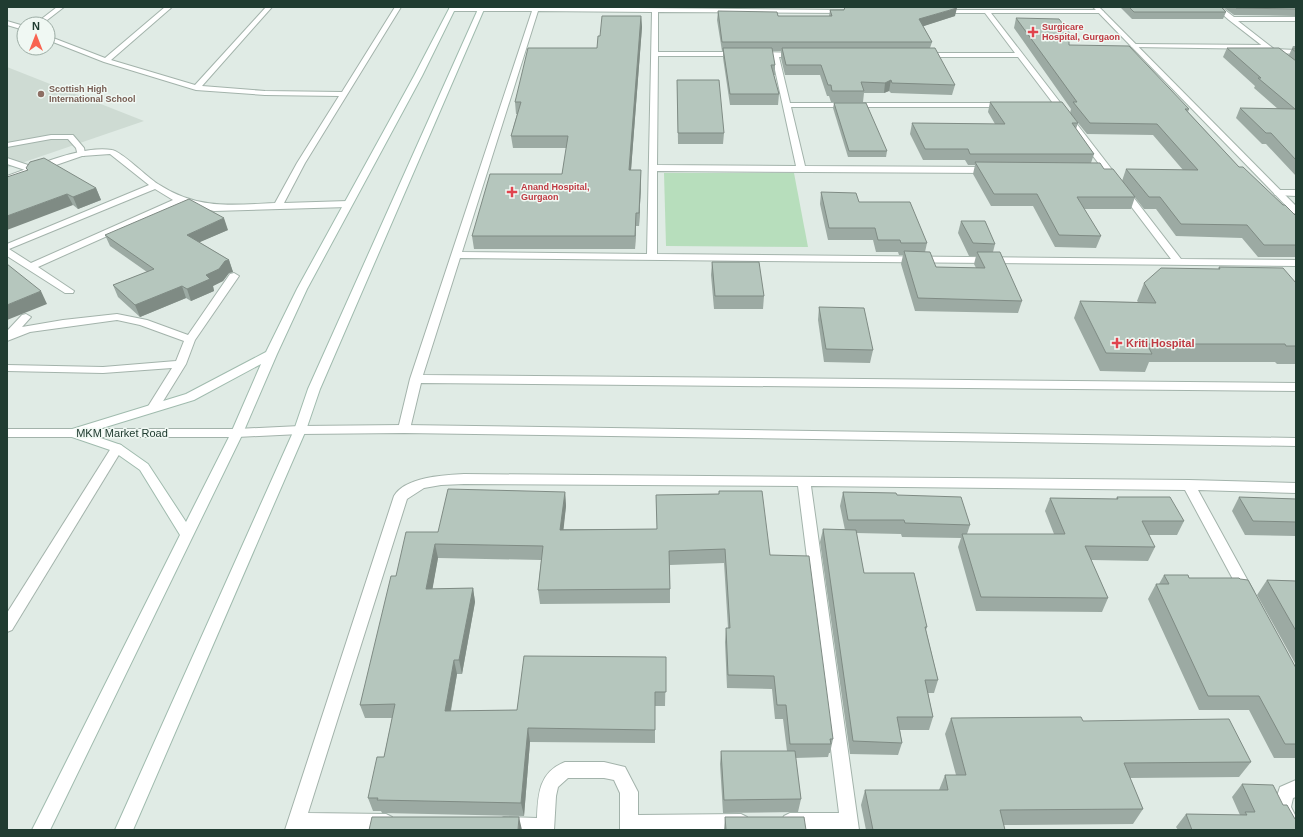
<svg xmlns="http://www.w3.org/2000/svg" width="1303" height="837" font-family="Helvetica,sans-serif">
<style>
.built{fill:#cedbd3}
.green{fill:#b7debc}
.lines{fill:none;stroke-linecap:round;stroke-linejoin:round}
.service-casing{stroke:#a3b3ab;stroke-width:2}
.minor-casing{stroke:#a3b3ab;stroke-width:2}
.tertiary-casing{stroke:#a3b3ab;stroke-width:2}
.secondary-casing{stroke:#a0bbae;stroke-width:2}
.service{fill:#fff;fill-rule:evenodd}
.minor{fill:#fff;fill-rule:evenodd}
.tertiary{fill:#fff;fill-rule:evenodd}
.secondary{fill:#fff;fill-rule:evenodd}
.wall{fill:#9caaa3}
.shaded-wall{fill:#7f8b84}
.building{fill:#b5c6bd;stroke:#7f8b84}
.health-dot{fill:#e0444e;stroke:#f0f8f3;stroke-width:1.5}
.education-dot{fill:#8d6e63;stroke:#f0f8f3;stroke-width:1.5}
.labels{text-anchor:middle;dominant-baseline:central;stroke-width:3;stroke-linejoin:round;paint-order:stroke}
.far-health-label{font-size:9px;font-weight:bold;fill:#be3a42;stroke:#f0f8f3;text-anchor:start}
.far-education-label{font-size:9px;font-weight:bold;fill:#785e54;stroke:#f0f8f3;text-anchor:start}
.health-label{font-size:11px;font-weight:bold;fill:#be3a42;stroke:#f0f8f3;text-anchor:start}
.street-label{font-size:11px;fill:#203c31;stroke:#f0f8f3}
</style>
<rect width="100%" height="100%" fill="#e0ebe5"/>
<!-- built -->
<polygon class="built" points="7,67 144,121 7,168"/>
<!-- green -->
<polygon class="green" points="664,173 794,173 808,247 666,246"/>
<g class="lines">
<!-- service casing -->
<g class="service-casing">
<g id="service">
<polygon points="1134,44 1267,45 1270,47 1267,49 1132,47 1131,46"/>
<polygon points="51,135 73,135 84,148 85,154 84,156 78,156 76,148 68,139 51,139 7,147 7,143"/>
<polygon points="7,158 37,168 38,170 34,173 7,164"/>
</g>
</g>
<!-- minor casing -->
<g class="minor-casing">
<g id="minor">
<polygon points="57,7 64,7 42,24 35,24"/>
<path d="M165,7H172L111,60L195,85L266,7H272L202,86L265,91L342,92L395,7H401L305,163L284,203L348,201L352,204L348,207L214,211L181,203L38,267L74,291L73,293H65L7,256V244L149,185L110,154L82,156L7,182V176C36,166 82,145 112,150C121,151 148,178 158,184C198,210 231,205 275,203L297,163L339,96L265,95L196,90L104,62L48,40V36L105,58ZM155,189L173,200L31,263L9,249Z"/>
<path d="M536,7L848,10V12L846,13L658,12V52H739L742,54L739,56H658L657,165L796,166L772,56L756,55L755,54L758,52L797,53L800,55L797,57H779L790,103H1005L1009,105L1005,107H791L805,166L990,167L994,170L990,173L657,171V254L1171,259L1018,57H924L921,55L924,53H1015L985,13H940L938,12V10H1101L1104,12L1103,13H991L1181,259L1296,260V266L460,258L423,375L1296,383V391L421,383L410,429L408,432H400L398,429L410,379L532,11H452L449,9L452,7ZM538,11L652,12L647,254L462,252Z"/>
<polygon points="1214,7 1221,7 1234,17 1296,17 1296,21 1238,21 1274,49 1296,50 1296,54 1279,53 1296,67 1296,72 1229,20"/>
<polygon points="7,21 24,26 24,30 7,25"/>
<polygon points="1278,190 1296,190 1296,196 1275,195 1274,193"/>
<polygon points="234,273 239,276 195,340 186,364 157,411 149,411 147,408 172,368 103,373 7,371 7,365 103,367 176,361 184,341 140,325 117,320 30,332 7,341 7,331 22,315 26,314 31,317 22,327 63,320 117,314 147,320 188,335 230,274"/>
<polygon points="117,444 121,445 123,448 12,630 7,632 7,613 113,445"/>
<path d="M464,474L1189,480L1296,483V493L1198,490L1254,592L1252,596L1247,598L1242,596L1185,490L811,486L859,830H789L784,828L781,822L784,816L790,813H839L798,486L464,484L441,485L424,488L407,499L308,813L386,814L392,817L395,823L392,829L390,830H285L394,496C405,477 444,475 464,474Z"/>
<path d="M565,762H604L625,767L638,792V815L741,814L747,817L750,823L747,829L745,830H620V793L614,780L604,778H568L558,787L556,796L554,830H497L495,826L498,820L504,817L537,818C538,794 539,772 565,762Z"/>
<polygon points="1296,780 1296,797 1293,798 1291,807 1296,817 1296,830 1284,830 1273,808 1280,787"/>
</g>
</g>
<!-- tertiary casing -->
<g class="tertiary-casing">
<g id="tertiary">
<polygon points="1093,7 1099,7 1296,206 1296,214 1293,213"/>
<polygon points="404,425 1296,438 1296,446 404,433 300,434 237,437 7,437 7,429 237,429 300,426"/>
</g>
</g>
<!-- secondary casing -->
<g class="secondary-casing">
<g id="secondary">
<path d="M450,7H456L422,76L307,289L277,354L243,433L50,830H32L180,535L140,470L113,451L69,436L67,433L69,430L186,394L266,352L297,289L414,76ZM261,364L231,433L186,522L148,464L121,445L86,433L194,400Z"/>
<polygon points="479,7 485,7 320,389 306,430 133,830 115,830 294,430 308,389"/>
</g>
</g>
<!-- service -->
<use href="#service" class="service"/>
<!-- minor -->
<use href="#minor" class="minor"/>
<!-- tertiary -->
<use href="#tertiary" class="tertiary"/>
<!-- secondary -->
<use href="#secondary" class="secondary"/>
</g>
<!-- wall -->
<g class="wall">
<polygon points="1120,7 1221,7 1226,12 1223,19 1132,19"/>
<polygon points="1223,7 1296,7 1296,16 1234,15"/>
<polygon points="830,10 955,16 923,26 932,42 930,48 955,85 952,95 891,93 889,91 884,93 864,93 863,102 831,102 829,96 827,96 820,75 785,75 781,58 781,51 772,51 775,65 775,75 774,75 779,94 778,105 730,105 723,58 723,51 722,51 717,20 718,11 778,16 829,16"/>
<polygon points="641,16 642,27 631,170 641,170 641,183 639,226 636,226 635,249 474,249 472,236 562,174 567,148 513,148 511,136 517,114 516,114 515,102 597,48 600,36"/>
<polygon points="1016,18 1069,45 1189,109 1188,112 1239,167 1296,216 1296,257 1258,257 1242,238 1176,236 1156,209 1144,209 1122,181 1126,169 1183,170 1153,135 1087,134 1070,113 1071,109 1014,28"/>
<polygon points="1293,46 1296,46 1296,176 1266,144 1262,144 1236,118 1240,108 1278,109 1254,88 1255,86 1223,57 1227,48 1289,55"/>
<polygon points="677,80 724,133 723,144 678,144"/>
<polygon points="990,102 1078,123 1076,129 1094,154 1091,163 1104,169 1135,197 1131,209 1084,209 1101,236 1096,248 1055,247 1033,206 991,206 973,174 975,165 968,165 965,160 923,160 910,134 912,123 995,124 988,112"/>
<polygon points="834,103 887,151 886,157 848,157 833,108"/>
<polygon points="26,168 96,188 101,200 78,209 73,205 27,170"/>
<polygon points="821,192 859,202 927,243 925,252 936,267 976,268 974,264 976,256 969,256 958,233 961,221 995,244 993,252 1022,301 1018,313 915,311 901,264 903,255 899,255 898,252 876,252 873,240 828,240 820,204"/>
<polygon points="228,230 199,242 229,260 233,272 229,273 223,281 213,286 214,291 191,301 186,298 140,317 118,297 113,285 147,272 110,246 105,235"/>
<polygon points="712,262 764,296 763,309 714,309 711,275"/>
<polygon points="1219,267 1296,283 1296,364 1277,364 1275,362 1149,362 1145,372 1100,371 1074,318 1080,301 1138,302 1137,301 1144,283 1218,269"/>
<polygon points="819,307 873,350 870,363 824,362 818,320"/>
<polygon points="719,491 770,555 833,739 830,753 829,753 828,757 795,758 801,799 798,812 723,813 720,764 721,751 787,751 783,719 775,719 772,689 727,688 725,642 726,628 728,628 724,563 670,565 670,603 540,604 538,590 541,560 438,558 432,589 473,588 475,602 462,674 457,674 451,711 517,710 666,657 665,706 655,706 655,743 530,742 524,816 382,813 381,811 373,811 368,798 384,757 392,718 365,718 360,705 396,576 438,532 565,492 566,506 563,529 657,529 656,495 719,494"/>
<polygon points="843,492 897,495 970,525 967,534 1054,534 1045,511 1050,498 1116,499 1117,497 1184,521 1177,535 1149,535 1155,547 1148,561 1091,560 1108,598 1102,612 976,611 958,547 961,538 902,537 901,534 856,533 864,573 927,627 926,630 938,680 934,693 928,693 933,717 929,730 900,730 902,743 898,755 850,754 820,542 823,529 845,530 840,506"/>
<polygon points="1239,497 1296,499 1296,536 1245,535 1232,511"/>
<polygon points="1164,575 1189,578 1296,668 1296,758 1274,758 1249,710 1199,710 1148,599 1156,584 1159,584"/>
<polygon points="1267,580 1296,581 1296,665 1257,595"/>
<polygon points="951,718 1083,721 1251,762 1239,777 1130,778 1143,809 1133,824 1004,825 1005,830 866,830 861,805 865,790 939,790 945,775 956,775 945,734"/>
<polygon points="1242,784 1283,805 1296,830 1178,830 1176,827 1186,814 1240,815 1232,797"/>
<polygon points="725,817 806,830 724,830"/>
</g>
<!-- shaded-wall -->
<g class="shaded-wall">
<polygon points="957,8 955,16 918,28 919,19"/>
<polygon points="641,16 642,27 630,183 629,170"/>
<polygon points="891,80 889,91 884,93 885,83"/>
<polygon points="641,170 641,183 639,226 639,213"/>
<polygon points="96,188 101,200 78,209 73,197"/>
<polygon points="67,194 73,205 7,230 7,216"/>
<polygon points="636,213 636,226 635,249 635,236"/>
<polygon points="224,218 228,230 191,246 187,235"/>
<polygon points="229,260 233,272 229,273 223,281 213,286 214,291 191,301 187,289 225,261"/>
<polygon points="182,286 186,298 140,317 135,305"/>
<polygon points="41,291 47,304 7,320 7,305"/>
<polygon points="565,492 566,506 562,544 560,530"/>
<polygon points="435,544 438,558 430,603 426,589"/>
<polygon points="473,588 475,602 462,674 459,660"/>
<polygon points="454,660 457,674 448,725 445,711"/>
<polygon points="528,728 530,742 524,816 521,803"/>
<polygon points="519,817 522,830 518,830"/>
</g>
<!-- building -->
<g class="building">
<polygon points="845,7 956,7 957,8 919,19 932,42 722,42 718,11 777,12 778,16 832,16 830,10 844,10"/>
<polygon points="1129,7 1221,7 1226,12 1134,12"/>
<polygon points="1235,7 1296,7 1296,9 1236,8"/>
<polygon points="602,16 641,16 629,170 641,170 639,213 636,213 635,236 472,236 490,174 562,174 568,136 511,136 521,102 515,102 528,48 597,48 598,36 600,36"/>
<polygon points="1016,18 1059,19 1069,32 1069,45 1129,46 1189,109 1185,109 1239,167 1243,167 1283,205 1285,205 1296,216 1296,245 1264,245 1247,225 1181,224 1160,197 1149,197 1126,169 1198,170 1157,124 1090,123 1073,102 1077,102"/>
<polygon points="723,48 772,48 775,65 771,65 779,94 730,94"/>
<polygon points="782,48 935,48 955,85 892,83 891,80 885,83 861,82 864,91 832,91 831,85 828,85 821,65 786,65"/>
<polygon points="1227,48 1279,48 1296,61 1296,160 1271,133 1266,133 1240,108 1295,109 1258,78 1261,78"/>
<polygon points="1292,49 1296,49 1296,52"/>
<polygon points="677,80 719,80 724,133 678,133"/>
<polygon points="990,102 1062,102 1078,123 1072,123 1094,154 970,154 968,149 925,149 912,123 1005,124"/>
<polygon points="834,103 866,103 887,151 849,151"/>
<polygon points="44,158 96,188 73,197 67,194 7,216 7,177 28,170 26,168 30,162"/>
<polygon points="975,162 1100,163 1104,169 1113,169 1135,197 1077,197 1101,236 1059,235 1037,194 994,194"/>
<polygon points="821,192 856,193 859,202 910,202 927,243 901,243 900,240 878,240 875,228 829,228"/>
<polygon points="189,199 224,218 187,235 229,260 225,261 219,269 206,275 210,279 187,289 182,286 135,305 113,285 154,269 105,235"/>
<polygon points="961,221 985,221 995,244 973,243"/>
<polygon points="904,251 930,252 936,267 985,268 977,252 1000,252 1022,301 918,298"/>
<polygon points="712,262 759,262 764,296 715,296"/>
<polygon points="7,264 41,291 7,305"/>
<polygon points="1219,267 1283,268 1296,283 1296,346 1286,346 1285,344 1147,344 1152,354 1106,353 1080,301 1156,303 1144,283 1161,268 1220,269"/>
<polygon points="819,307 864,308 873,350 826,349"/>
<polygon points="448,489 565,492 560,530 657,529 656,495 719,494 719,491 762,491 770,555 809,556 833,739 830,739 831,744 790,744 786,705 777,705 774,676 728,675 726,628 730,628 725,549 669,551 670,589 538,590 543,546 435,544 426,589 473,588 459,660 454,660 445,711 517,710 524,656 666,657 666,692 655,692 655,730 528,728 521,803 377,800 378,798 368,798 377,757 384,757 395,704 360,705 391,576 396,576 406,532 438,532"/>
<polygon points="843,492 896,493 897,495 961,497 970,525 905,523 904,520 848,520"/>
<polygon points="1117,497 1170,497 1184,521 1142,521 1155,547 1085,546 1108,598 981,597 962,534 1065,534 1050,498 1118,499"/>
<polygon points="1239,497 1296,499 1296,522 1253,521"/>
<polygon points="823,529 856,530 864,573 914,573 927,627 925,627 938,680 925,680 933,717 897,717 902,743 853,741"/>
<polygon points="1164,575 1188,575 1189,578 1239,578 1240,579 1248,580 1296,668 1296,744 1285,744 1259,696 1208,696 1156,584 1169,584"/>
<polygon points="1267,580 1296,581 1296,631"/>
<polygon points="1081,717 1083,721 1229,719 1251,762 1124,763 1143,809 1000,810 1005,830 873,830 865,790 948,790 945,775 966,775 951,718"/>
<polygon points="721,751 795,751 801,799 724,800"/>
<polygon points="1242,784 1273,785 1283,805 1287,805 1295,819 1296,819 1296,830 1192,830 1186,814 1247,815 1245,812 1255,812"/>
<polygon points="372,817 519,817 518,830 369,830"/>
<polygon points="725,817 804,817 806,830 726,830"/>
</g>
<!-- markers -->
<g class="health-dot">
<path d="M1031 26h4v4h4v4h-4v4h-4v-4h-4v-4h4z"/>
<path d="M510 186h4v4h4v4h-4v4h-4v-4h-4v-4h4z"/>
<path d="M1115 337h4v4h4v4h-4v4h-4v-4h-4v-4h4z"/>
</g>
<circle class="education-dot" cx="41" cy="94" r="4"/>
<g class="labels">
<!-- far-health labels -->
<g class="far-health-label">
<text x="1042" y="27">Surgicare<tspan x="1042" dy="10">Hospital, Gurgaon</tspan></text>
<text x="521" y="187">Anand Hospital,<tspan x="521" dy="10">Gurgaon</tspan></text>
</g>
<!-- far-education labels -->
<g class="far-education-label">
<text x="49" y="89">Scottish High<tspan x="49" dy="10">International School</tspan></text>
</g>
<!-- health labels -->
<g class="health-label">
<text x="1126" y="343">Kriti Hospital</text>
</g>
<!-- street labels -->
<g class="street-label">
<text x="122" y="433">MKM Market Road</text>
</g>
</g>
<!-- border -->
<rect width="1303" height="837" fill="none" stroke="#203c31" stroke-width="16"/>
<!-- north arrow -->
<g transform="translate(36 36)"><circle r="19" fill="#f0f8f3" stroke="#9dada5"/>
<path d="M0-3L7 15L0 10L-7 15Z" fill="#f86451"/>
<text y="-6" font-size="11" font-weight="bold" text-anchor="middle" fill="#203c31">N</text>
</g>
</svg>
